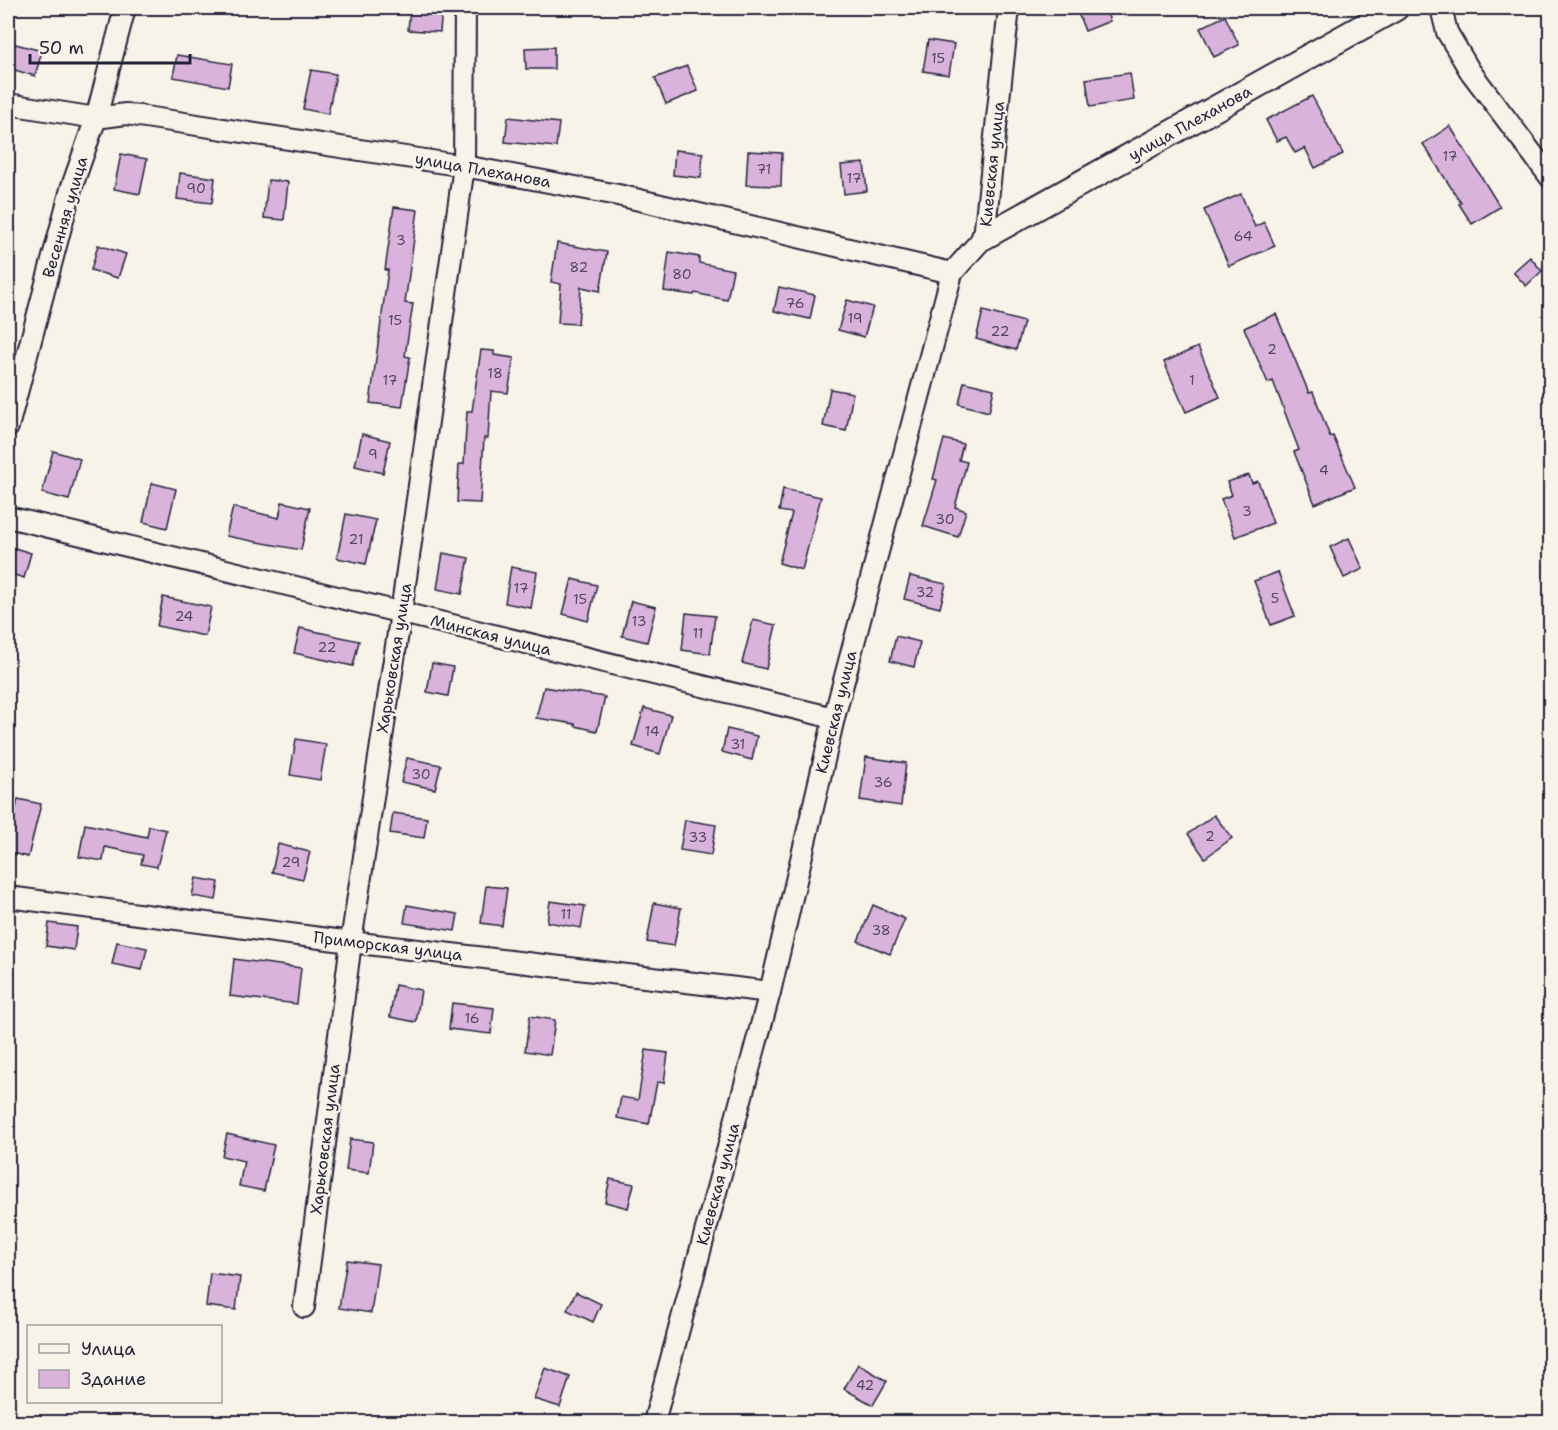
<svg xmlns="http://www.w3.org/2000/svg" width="1558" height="1430" font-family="'Shantell Sans',sans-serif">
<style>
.building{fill:#d9b3dc;stroke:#22223b;stroke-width:1.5}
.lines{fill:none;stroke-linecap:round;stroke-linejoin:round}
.minor-casing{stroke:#22223b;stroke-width:24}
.tertiary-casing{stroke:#22223b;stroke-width:28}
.minor{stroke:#f7f3e8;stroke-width:20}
.tertiary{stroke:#f7f3e8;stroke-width:24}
.labels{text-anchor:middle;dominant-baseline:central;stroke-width:5;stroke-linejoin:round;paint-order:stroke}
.number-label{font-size:14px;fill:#504663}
.street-label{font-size:16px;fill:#22223b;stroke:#f7f3e8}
</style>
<rect width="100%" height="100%" fill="#f7f3e8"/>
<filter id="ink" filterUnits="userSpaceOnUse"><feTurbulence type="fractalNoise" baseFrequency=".0167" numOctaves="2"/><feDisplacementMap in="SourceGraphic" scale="12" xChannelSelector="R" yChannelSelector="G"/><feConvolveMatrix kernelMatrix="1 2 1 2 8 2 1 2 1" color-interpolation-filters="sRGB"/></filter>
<g filter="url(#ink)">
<!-- building -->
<g class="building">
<polygon points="410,8 442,8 440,32 408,30"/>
<polygon points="1076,8 1105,8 1110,21 1085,31"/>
<polygon points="1225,16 1239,45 1214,57 1200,28"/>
<polygon points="928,40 954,44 949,75 923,71"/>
<polygon points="8,42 42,51 35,76 8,68"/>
<polygon points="554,47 554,69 526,69 525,48"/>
<polygon points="177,55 232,64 228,87 173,77"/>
<polygon points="687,66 698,91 666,104 655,78"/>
<polygon points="311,70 336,74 328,114 303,109"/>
<polygon points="1130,73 1134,100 1090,107 1086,79"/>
<polygon points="1312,96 1343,154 1315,168 1305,148 1295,153 1286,137 1277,141 1266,120"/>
<polygon points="508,117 559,123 556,147 505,142"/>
<polygon points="1450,126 1500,207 1472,224 1459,204 1461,203 1423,144"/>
<polygon points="675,150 703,153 701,178 673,175"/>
<polygon points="748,151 782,153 781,186 746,185"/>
<polygon points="121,154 147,159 140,194 114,189"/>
<polygon points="864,163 867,191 844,194 841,165"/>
<polygon points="180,173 215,178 212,203 177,199"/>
<polygon points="268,180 288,182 284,220 264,218"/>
<polygon points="1241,194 1255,227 1264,222 1275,246 1229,266 1204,210"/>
<polygon points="394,207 418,210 405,303 413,304 405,356 410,357 402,407 370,403 388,270 385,270"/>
<polygon points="557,243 607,252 600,291 581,287 578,324 558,323 561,284 551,282"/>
<polygon points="98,245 126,254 118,278 91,270"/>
<polygon points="669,252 699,257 699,263 733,270 727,300 695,293 694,295 664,291"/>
<polygon points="1530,257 1542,271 1526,286 1513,272"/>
<polygon points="779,287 815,295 810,319 774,311"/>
<polygon points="847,300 873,307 864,337 838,330"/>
<polygon points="983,311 1024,322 1016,350 976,339"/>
<polygon points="1276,314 1309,393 1313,392 1330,437 1333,436 1355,487 1315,504 1294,452 1299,450 1273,381 1268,383 1244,328"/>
<polygon points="1198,347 1220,397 1186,412 1164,362"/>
<polygon points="481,350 494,351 494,355 514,358 508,393 491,391 488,438 484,438 480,503 457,502 459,464 464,464 467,411 472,411"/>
<polygon points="964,382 994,389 989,412 959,404"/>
<polygon points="830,389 853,393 846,431 823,426"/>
<polygon points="362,434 390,441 383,473 355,466"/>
<polygon points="944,439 963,444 959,460 967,462 955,507 966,511 958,537 923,526 937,480 933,479"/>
<polygon points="53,451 80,459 69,500 42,493"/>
<polygon points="1249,475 1252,483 1258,481 1273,523 1235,537 1221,499 1232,495 1227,482"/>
<polygon points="152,483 176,489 167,528 143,522"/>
<polygon points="783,489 821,497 802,570 779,563 792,513 779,511"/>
<polygon points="282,502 310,508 301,550 226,536 233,507 279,518"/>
<polygon points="346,514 376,520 366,564 337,558"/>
<polygon points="1349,538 1363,569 1344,578 1330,547"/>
<polygon points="8,546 31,553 24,578 8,573"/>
<polygon points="443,553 469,558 462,594 437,589"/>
<polygon points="511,567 537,572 531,608 505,603"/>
<polygon points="1278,572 1295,616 1271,625 1254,581"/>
<polygon points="910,576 946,584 940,608 904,599"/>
<polygon points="572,579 597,585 588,621 563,614"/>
<polygon points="163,597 211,607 205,636 157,626"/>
<polygon points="631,601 656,607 647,642 622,636"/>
<polygon points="686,613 715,616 710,654 682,650"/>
<polygon points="753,620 776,625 766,669 742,663"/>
<polygon points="300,628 359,641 353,666 294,653"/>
<polygon points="896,636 920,642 914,667 890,661"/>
<polygon points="432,663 453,667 448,696 427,692"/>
<polygon points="544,687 605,697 597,731 575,726 575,724 536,718"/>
<polygon points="644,708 671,715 660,754 633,746"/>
<polygon points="727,729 757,736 752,760 722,752"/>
<polygon points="296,739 326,744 320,780 290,775"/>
<polygon points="866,757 906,763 901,806 860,800"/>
<polygon points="407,758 441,765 435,789 401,782"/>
<polygon points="18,799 41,804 28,857 8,852 8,842"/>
<polygon points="393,813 427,818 424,838 390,833"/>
<polygon points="1214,815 1232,838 1205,858 1188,834"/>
<polygon points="685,820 716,825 711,855 680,850"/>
<polygon points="85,824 147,837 149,826 166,830 157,867 141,864 143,855 105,847 103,861 79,857"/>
<polygon points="278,844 310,852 303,879 272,872"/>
<polygon points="196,878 219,882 216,900 192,896"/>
<polygon points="486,886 507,888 502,926 481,923"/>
<polygon points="550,901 585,906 581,928 547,922"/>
<polygon points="654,903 681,908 674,946 647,942"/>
<polygon points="407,905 458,914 455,931 404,923"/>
<polygon points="873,905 905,919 890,954 858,941"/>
<polygon points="49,923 77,927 74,950 46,946"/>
<polygon points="117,942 147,948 142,970 112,964"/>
<polygon points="234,959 301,968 297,1004 230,996"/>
<polygon points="395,985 421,990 416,1022 390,1017"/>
<polygon points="452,1003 494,1008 491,1034 449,1029"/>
<polygon points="530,1016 555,1020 550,1055 525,1051"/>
<polygon points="646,1050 668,1053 664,1083 657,1082 649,1124 617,1118 621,1097 638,1100"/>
<polygon points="227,1134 274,1145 264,1191 239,1186 244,1161 222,1156"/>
<polygon points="350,1139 373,1142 369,1173 346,1170"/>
<polygon points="610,1179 634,1184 628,1208 605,1202"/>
<polygon points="347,1260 378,1264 371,1313 339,1308"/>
<polygon points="210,1273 240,1277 236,1310 206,1306"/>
<polygon points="576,1292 601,1304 593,1322 567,1310"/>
<polygon points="858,1364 887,1381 873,1405 844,1389"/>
<polygon points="545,1368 570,1377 560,1407 534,1399"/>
</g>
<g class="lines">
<!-- minor casing -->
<g class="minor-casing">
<g id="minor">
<polyline points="1441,8 1447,32 1470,71 1550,177"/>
<polyline points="8,104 96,118 126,114 464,166 618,195 952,273"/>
<polyline points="8,427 71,189 96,118 125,8"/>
<polyline points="8,517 834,718"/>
<polyline points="8,897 351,942 770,992"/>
<polyline points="304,1307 351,942 401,613 464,166 465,8"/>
<polyline points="654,1422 770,992 834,718 952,273 984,237 1009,8"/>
</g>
</g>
<!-- tertiary casing -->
<g class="tertiary-casing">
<polyline id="tertiary" points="984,237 1396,8"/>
</g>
<!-- minor -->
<use href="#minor" class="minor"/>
<!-- tertiary -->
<use href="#tertiary" class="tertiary"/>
</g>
</g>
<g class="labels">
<!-- number labels -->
<g class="number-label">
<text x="938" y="58">15</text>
<text x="1450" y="156">17</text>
<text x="764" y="169">71</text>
<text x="854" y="178">17</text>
<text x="196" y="188">90</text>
<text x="1243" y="236">64</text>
<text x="401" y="240">3</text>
<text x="579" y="267">82</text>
<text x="682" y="274">80</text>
<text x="795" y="303">76</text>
<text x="855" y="318">19</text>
<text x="395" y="320">15</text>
<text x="1000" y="331">22</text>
<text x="1272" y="349">2</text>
<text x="495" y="373">18</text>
<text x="390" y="380">17</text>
<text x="1192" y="380">1</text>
<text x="373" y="454">9</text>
<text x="1324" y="470">4</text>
<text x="1247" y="511">3</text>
<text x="945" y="519">30</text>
<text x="356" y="539">21</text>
<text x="521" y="588">17</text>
<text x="925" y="592">32</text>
<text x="1275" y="598">5</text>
<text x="580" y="599">15</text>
<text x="184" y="616">24</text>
<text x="639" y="621">13</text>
<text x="698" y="633">11</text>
<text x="327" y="647">22</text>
<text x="652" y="731">14</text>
<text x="738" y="744">31</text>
<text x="421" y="774">30</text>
<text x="883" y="782">36</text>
<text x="1210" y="836">2</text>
<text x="698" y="837">33</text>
<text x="291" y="862">29</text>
<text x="566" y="914">11</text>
<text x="881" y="930">38</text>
<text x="472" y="1018">16</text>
<text x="865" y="1385">42</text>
</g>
<!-- street labels -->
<g class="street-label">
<text transform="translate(1190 123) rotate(-29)">улица Плеханова</text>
<text transform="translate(992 164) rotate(-84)">Киевская улица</text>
<text transform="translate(483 170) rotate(10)">улица Плеханова</text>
<text transform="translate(65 217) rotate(-74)">Весенняя улица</text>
<text transform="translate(491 635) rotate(14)">Минская улица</text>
<text transform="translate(394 658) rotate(-81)">Харьковская улица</text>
<text transform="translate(836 712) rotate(-76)">Киевская улица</text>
<text transform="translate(388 946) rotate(7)">Приморская улица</text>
<text transform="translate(325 1139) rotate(-83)">Харьковская улица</text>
<text transform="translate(718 1184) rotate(-75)">Киевская улица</text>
</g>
</g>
<!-- margin -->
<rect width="1558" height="1430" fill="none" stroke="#f7f3e8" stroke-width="30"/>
<rect x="15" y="15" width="1528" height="1400" fill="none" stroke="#22223b" stroke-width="2" filter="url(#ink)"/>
<!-- legend -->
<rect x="27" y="1325" width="195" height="78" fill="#f7f3e8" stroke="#a29fa3" stroke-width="1.5"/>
<rect x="39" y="1344" width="30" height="9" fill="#f7f3e8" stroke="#a29fa3" stroke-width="1.5"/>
<text x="81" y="1355" font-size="18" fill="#22223b">Улица</text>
<rect x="39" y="1370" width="30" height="18" fill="#d9b3dc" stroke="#a29fa3" stroke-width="1.5"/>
<text x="81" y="1385" font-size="18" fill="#22223b">Здание</text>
<!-- scale -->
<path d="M30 54v9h160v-9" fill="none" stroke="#22223b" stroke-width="3"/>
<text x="39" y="54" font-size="18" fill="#22223b" stroke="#f7f3e8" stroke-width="4.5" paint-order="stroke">50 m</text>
</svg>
